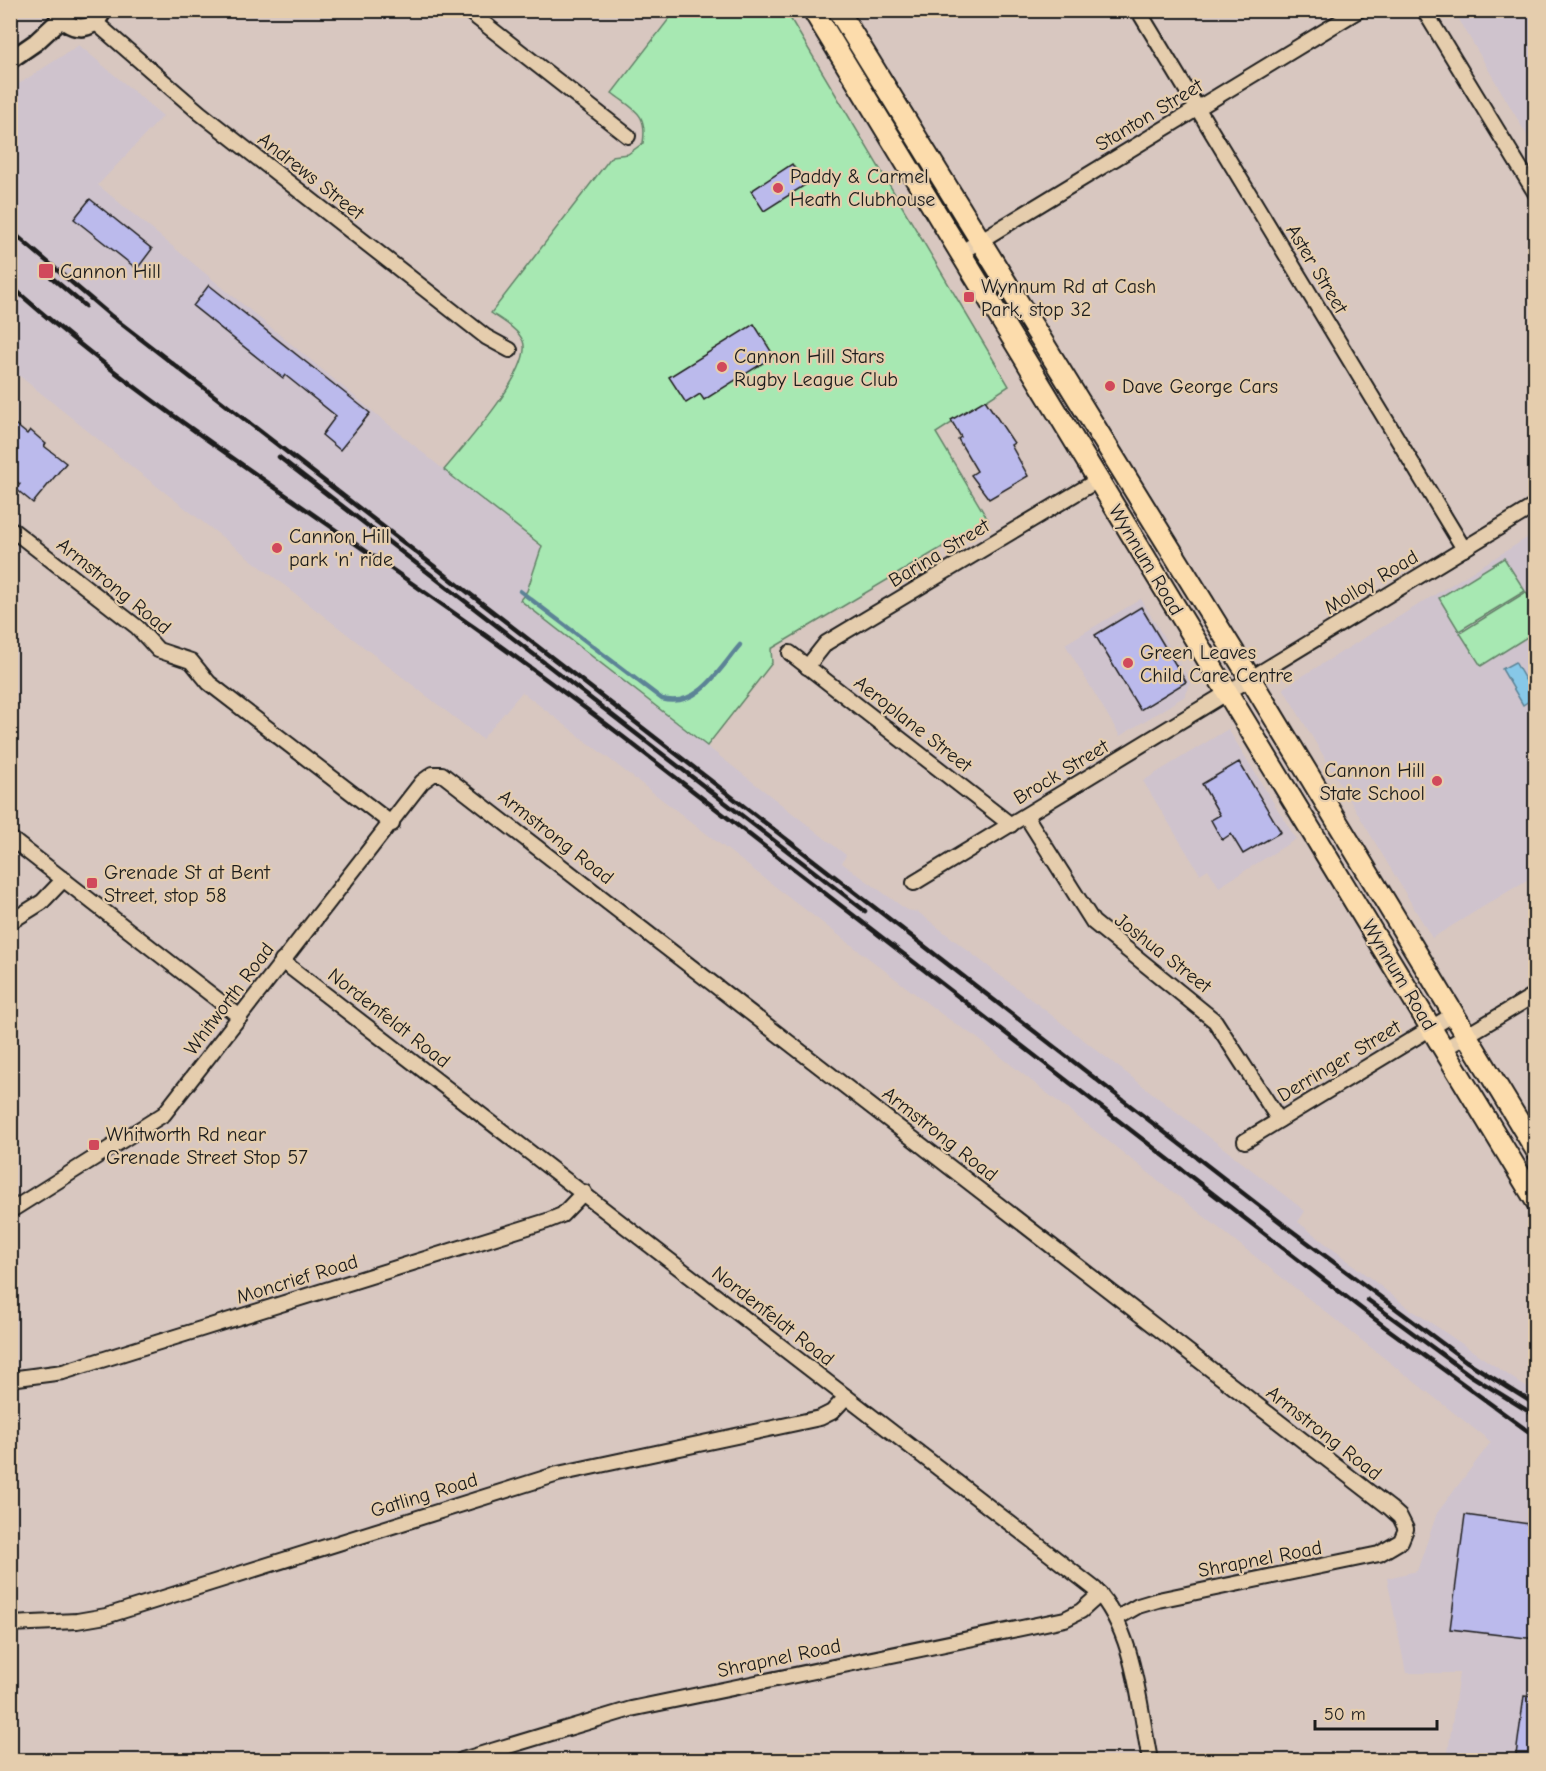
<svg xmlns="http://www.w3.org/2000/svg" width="1546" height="1771" font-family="'Comic Neue',sans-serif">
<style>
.built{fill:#cfc3cd}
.green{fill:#a7e8b2;stroke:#628267;stroke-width:1.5}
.water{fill:#87c8e8;stroke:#5c8396;stroke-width:1.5}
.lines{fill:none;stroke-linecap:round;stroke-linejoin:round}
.stream{stroke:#5c8396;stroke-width:4.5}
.building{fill:#bbbaec;stroke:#1c1c1c;stroke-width:1.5}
.minor-casing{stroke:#1c1c1c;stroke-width:18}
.tertiary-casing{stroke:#1c1c1c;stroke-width:21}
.primary-casing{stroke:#1c1c1c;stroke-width:24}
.minor{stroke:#e5cdad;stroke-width:14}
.tertiary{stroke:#e5cdad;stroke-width:16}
.primary{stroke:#fcdcac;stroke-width:20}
.rail{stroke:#1c1c1c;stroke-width:4.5}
.poi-dot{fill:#d1495b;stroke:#e5cdad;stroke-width:2}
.labels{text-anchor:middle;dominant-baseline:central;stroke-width:4.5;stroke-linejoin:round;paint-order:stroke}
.street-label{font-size:20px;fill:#1c1c1c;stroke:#e5cdad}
.poi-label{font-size:20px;fill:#1c1c1c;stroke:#e5cdad;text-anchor:start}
</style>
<rect width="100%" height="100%" fill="#d8c7c0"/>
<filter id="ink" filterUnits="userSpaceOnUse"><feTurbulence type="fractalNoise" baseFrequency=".0167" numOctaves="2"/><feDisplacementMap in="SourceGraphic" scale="12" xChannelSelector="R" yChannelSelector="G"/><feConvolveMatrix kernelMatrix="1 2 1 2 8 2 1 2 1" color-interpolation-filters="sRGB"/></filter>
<g filter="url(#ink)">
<!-- built -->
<g class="built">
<polygon points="1454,11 1535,11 1535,149"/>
<polygon points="79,45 163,116 98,185 444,470 542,547 527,591 520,600 846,855 842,863 907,910 918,912 1305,1211 1298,1222 1406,1306 1535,1393 1535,1760 1447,1760 1459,1673 1406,1673 1387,1578 1417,1571 1437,1513 1491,1442 977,1038 944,1016 522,692 482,739 136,470 11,369 11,89"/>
<polygon points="1535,533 1535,875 1432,938 1283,688"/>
<polygon points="1141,599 1191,683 1185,696 1120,736 1065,644"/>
<polygon points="1228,729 1296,839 1219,887 1208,869 1200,874 1143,781"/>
</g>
<!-- green -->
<g class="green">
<path d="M680,11H786L1009,386L936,433L988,520L771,649L772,663L707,746L520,600L527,591L542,546L444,470C463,447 534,369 523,341C518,329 501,320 491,313L612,156L628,154L643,143C648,113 634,110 612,93L672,15Z"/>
<polygon points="1504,558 1525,591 1459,631 1439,598"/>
<polygon points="1526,592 1535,608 1535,632 1481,666 1460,633"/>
</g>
<!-- water -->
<polygon class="water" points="1515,662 1535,697 1523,705 1502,669"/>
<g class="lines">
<!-- stream -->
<path class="stream" d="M520,591L662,699C698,709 719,669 740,645"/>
</g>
<!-- building -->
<g class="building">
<polygon points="792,164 805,185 764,211 751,191"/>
<polygon points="90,199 152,249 137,269 74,219"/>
<polygon points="209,285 370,413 340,450 322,435 336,416 285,375 283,378 193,306"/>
<polygon points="754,324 774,356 704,400 700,394 686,403 669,377"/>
<polygon points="985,400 1014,443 1011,445 1028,476 989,499 971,475 977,471 958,439 961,437 951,420"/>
<polygon points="10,420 27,434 30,430 46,444 44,446 66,463 33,503 16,489 20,484 10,476"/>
<polygon points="1141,607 1186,682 1140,710 1095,635"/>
<polygon points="1239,762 1281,832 1243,854 1231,834 1222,840 1211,820 1220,815 1202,784"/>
<polygon points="1465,1515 1536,1525 1536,1639 1450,1629"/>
<polygon points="1524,1696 1536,1697 1536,1757 1516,1755"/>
</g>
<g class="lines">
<!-- minor casing -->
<g class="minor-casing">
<g id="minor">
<polyline points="467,10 628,136"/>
<polyline points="1138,10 1464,549"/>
<polyline points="1424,10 1536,194"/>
<polyline points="95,22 200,113 486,337 510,350"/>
<polyline points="960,253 1359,10"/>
<polyline points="10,528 137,627 158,650 191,661 209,683 392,824"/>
<polyline points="790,653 1011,825"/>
<polyline points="807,667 826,643 1098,480"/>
<polyline points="1026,816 1093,922 1215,1021 1279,1120"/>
<polyline points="10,838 240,1017"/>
<polyline points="914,883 1536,505"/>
<polyline points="10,922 42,902 64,879"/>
<path d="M282,961L1095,1589C1135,1631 1139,1705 1150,1760"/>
<polyline points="1444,1049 1536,994"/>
<polyline points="1245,1141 1454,1014"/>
<polyline points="10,1211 164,1114 422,782 433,774 442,774 1390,1508 1400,1517 1406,1529 1401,1541 1379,1554 1158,1600 1138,1606 1117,1618"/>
<polyline points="10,1379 63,1372 547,1221 562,1215 584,1192"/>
<polyline points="10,1624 77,1621 106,1616 558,1474 820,1418 832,1412 846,1397"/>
<polyline points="462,1760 631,1709 1065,1619 1081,1611 1100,1594"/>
</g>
</g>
<!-- tertiary casing -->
<g class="tertiary-casing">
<g id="tertiary">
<path d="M57,11C67,32 94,34 103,10"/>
<polyline points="10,60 36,42 61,19"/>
</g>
</g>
<!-- primary casing -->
<g class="primary-casing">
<g id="primary">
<polyline points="813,10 1536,1201"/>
<polyline points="838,10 1250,678 1536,1150"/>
</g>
</g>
<!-- minor -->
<use href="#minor" class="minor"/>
<!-- tertiary -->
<use href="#tertiary" class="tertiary"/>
<!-- primary -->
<use href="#primary" class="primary"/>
<!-- rail -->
<g class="rail">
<polyline points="10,230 110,315 1288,1228 1466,1361 1536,1405"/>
<polyline points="44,271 85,306"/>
<path d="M10,285C100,366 198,434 297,503C406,579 516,655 622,736L1385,1327L1536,1437"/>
<polyline points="279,457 865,911"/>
<polyline points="1368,1300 1470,1375 1536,1416"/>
</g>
</g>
</g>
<!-- markers -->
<g class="poi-dot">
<circle cx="778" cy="188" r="6"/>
<rect x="38" y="263" width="16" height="16" rx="3"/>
<rect x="963" y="291" width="12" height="12" rx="3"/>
<circle cx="722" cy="367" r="6"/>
<circle cx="1110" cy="386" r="6"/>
<circle cx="277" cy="548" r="6"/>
<circle cx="1128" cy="663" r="6"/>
<circle cx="1437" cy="781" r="6"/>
<rect x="86" y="877" width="12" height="12" rx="3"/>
<rect x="88" y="1139" width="12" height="12" rx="3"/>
</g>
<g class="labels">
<!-- street labels -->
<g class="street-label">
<text transform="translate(1149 115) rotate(-31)">Stanton Street</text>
<text transform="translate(311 176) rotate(38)">Andrews Street</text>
<text transform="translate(1317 269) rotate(59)">Aster Street</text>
<text transform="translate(939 553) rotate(-31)">Barina Street</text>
<text transform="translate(1146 560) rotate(59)">Wynnum Road</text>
<text transform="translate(1371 582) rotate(-31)">Molloy Road</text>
<text transform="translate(114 586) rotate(39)">Armstrong Road</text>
<text transform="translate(913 724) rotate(38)">Aeroplane Street</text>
<text transform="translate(1061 772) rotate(-31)">Brock Street</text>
<text transform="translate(556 837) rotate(38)">Armstrong Road</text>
<text transform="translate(1163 953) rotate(38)">Joshua Street</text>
<text transform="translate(1399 975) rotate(59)">Wynnum Road</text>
<text transform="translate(229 999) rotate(-53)">Whitworth Road</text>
<text transform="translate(389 1018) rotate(38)">Nordenfeldt Road</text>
<text transform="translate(1339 1061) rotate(-31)">Derringer Street</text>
<text transform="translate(940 1134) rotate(38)">Armstrong Road</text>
<text transform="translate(297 1279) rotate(-17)">Moncrief Road</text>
<text transform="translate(773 1316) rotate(38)">Nordenfeldt Road</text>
<text transform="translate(1324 1433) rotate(38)">Armstrong Road</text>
<text transform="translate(424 1495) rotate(-17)">Gatling Road</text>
<text transform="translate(1260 1559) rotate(-11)">Shrapnel Road</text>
<text transform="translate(779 1658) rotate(-12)">Shrapnel Road</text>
</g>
<!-- poi labels -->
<g class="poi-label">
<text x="790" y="176">Paddy &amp; Carmel<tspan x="790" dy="23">Heath Clubhouse</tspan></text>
<text x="60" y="271">Cannon Hill</text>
<text x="981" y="286">Wynnum Rd at Cash<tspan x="981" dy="23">Park, stop 32</tspan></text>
<text x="734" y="356">Cannon Hill Stars<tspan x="734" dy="23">Rugby League Club</tspan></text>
<text x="1122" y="386">Dave George Cars</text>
<text x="289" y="536">Cannon Hill<tspan x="289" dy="23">park 'n' ride</tspan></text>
<text x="1140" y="652">Green Leaves<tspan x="1140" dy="23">Child Care Centre</tspan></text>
<text x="1425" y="770" text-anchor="end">Cannon Hill<tspan x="1425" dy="23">State School</tspan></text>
<text x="104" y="872">Grenade St at Bent<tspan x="104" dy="23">Street, stop 58</tspan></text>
<text x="106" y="1134">Whitworth Rd near<tspan x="106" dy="23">Grenade Street Stop 57</tspan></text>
</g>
</g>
<!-- margin -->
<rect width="1546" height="1771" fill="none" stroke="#e5cdad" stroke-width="36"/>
<rect x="18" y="18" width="1510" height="1735" fill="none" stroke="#1c1c1c" stroke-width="2" filter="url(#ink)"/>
<!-- scale -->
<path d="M1315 1720v9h122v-9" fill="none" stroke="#1c1c1c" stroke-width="3"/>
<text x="1324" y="1720" font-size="18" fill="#1c1c1c" stroke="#e5cdad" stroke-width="4.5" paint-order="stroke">50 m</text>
</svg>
